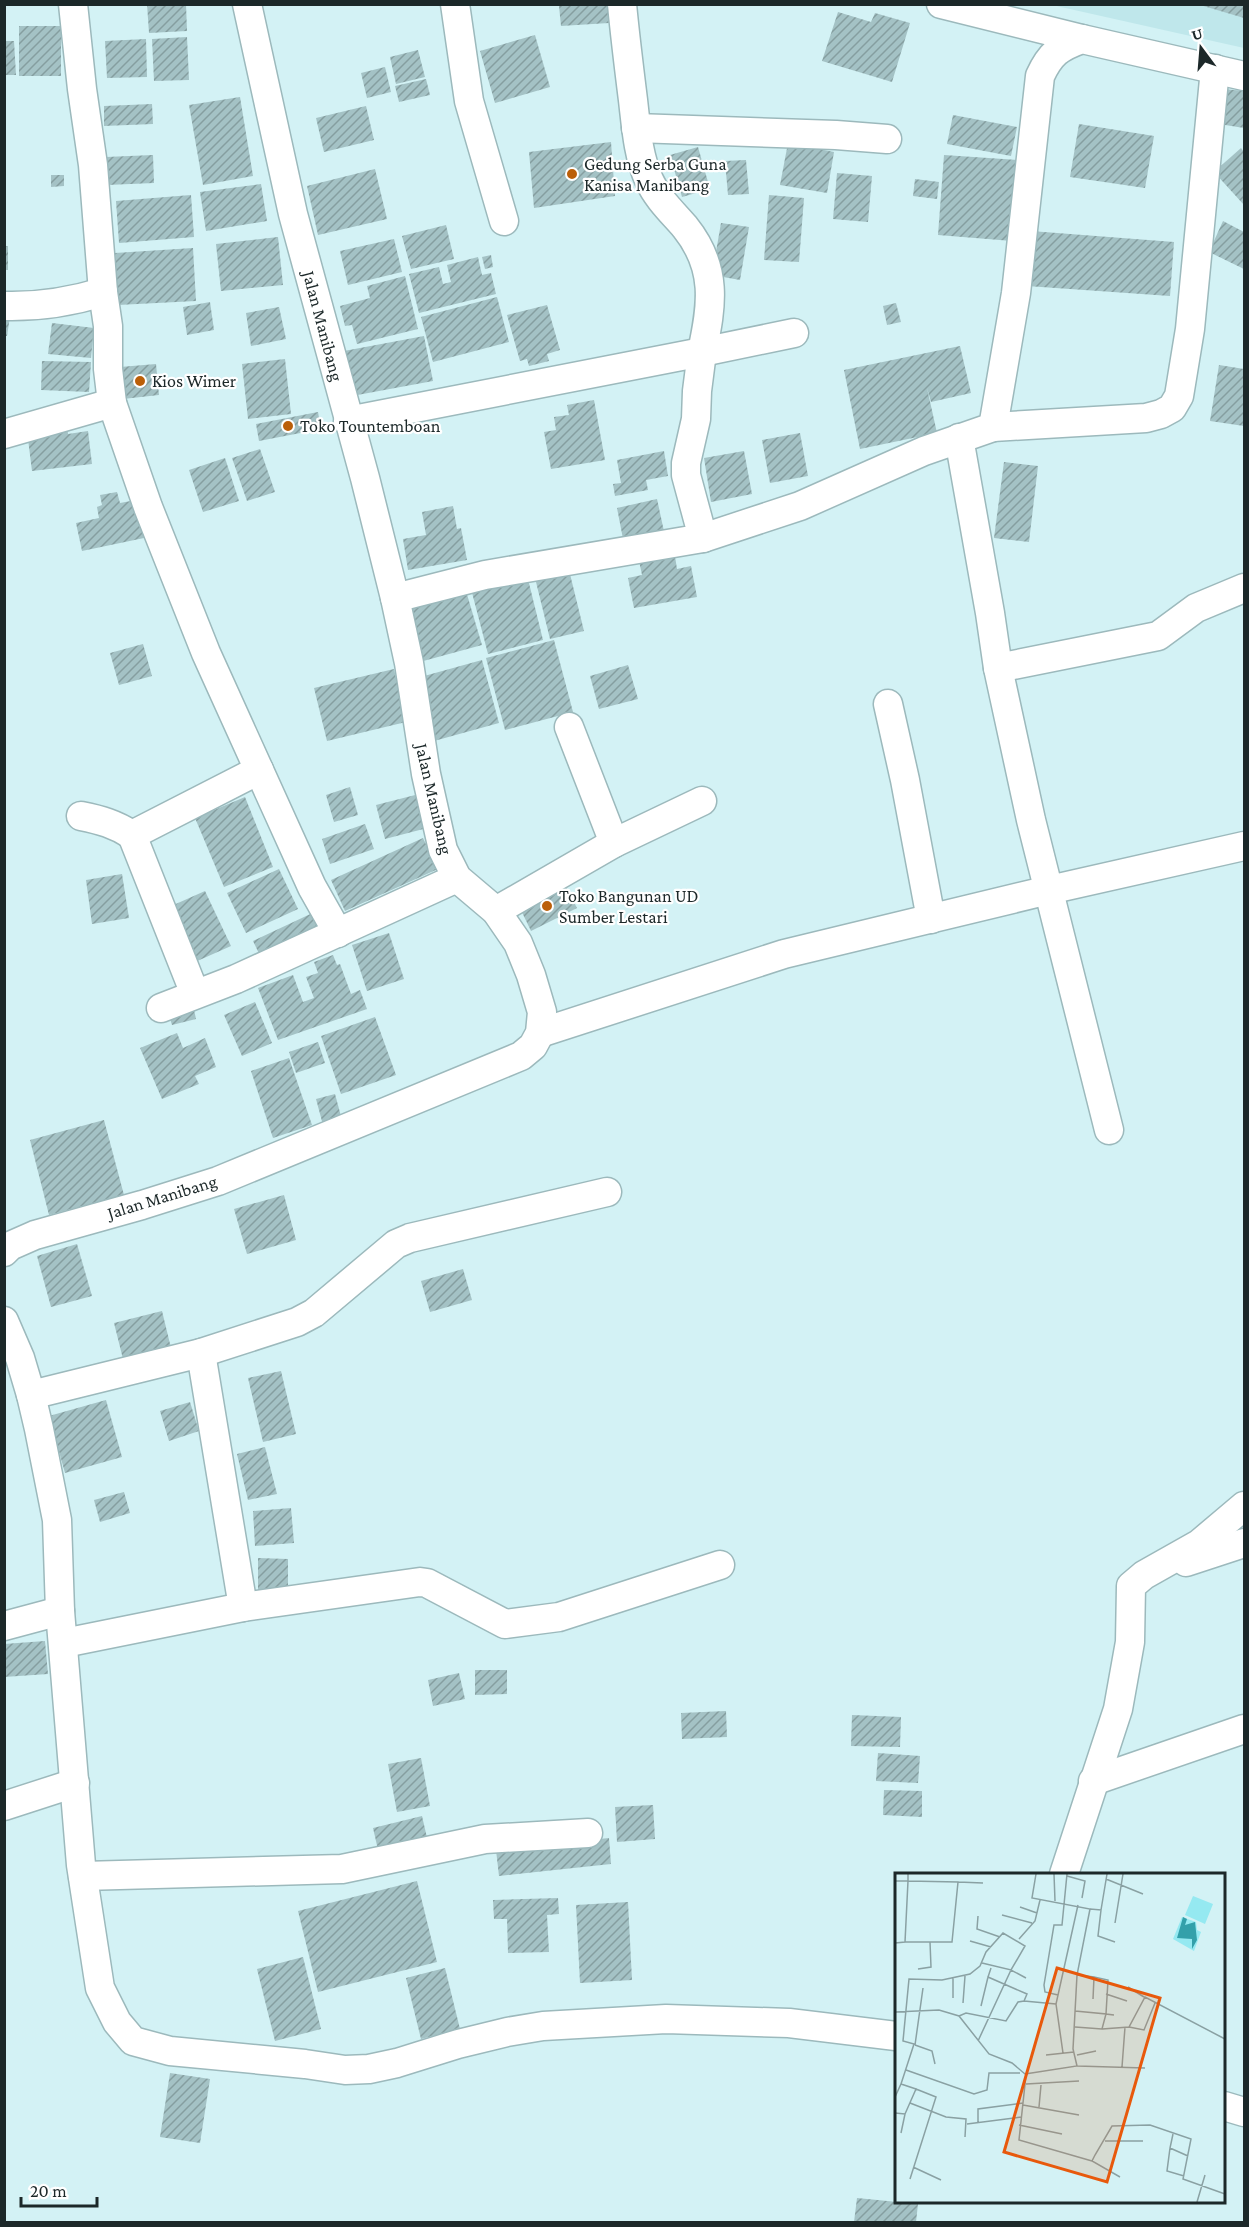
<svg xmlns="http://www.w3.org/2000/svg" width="1249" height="2227" font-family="'Crimson Pro',serif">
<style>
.built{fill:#bfe7eb}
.building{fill:url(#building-hatch)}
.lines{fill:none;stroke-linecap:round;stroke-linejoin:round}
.minor-casing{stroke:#9cb9bc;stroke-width:31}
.minor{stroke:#fff;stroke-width:28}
.poi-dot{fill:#bb5f09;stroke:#fff;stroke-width:2}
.labels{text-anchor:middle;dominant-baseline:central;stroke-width:4.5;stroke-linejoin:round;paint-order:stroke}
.poi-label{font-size:18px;fill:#1c2829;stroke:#fff;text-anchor:start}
.street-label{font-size:18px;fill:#1c2829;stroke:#fff}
.inset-road{fill:none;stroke:#8aa1a3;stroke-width:1.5}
.view{fill:#e8590c;fill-opacity:0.15;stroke:#e8590c;stroke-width:3}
.inset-edge{fill:none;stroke:#1c2829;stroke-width:3}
</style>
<defs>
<pattern id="building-hatch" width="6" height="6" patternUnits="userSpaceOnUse" patternTransform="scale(1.5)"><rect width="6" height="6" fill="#a4c2c5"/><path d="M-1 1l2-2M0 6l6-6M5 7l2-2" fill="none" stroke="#859ea0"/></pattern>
</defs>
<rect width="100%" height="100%" fill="#d3f2f5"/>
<!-- built -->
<polygon class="built" points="1052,5 1244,5 1244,48"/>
<!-- building -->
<g class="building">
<polygon points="147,4 186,4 187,31 149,33"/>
<polygon points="586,4 608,4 609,23 561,26 559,6"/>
<polygon points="1200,4 1244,4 1244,18 1200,5"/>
<polygon points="838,12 871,22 875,13 910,23 892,82 822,61"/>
<rect x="19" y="26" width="42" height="50"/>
<polygon points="535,35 550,87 495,103 480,51"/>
<polygon points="187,37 189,80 154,81 152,39"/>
<polygon points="146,39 147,77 107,78 105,41"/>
<polygon points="4,41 14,41 16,75 4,75"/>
<polygon points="418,50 425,77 396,84 390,57"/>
<polygon points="385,67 391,92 367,98 361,73"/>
<polygon points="426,79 430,95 399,102 395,86"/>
<polygon points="1224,89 1244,91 1244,128 1219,124"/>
<polygon points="240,97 253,176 203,185 189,105"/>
<polygon points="152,104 153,124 104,126 104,106"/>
<polygon points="366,106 374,140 324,152 316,118"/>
<polygon points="953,115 1017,127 1011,156 947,144"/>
<polygon points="1079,124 1154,136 1145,188 1070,177"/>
<polygon points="611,142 615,196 534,208 529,152"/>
<polygon points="788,143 834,152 827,193 780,185"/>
<polygon points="698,147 710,189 682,197 670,155"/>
<polygon points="1241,148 1244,152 1244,205 1214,172"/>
<polygon points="153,155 154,183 107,185 106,157"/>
<polygon points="944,155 1018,160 1012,241 938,235"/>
<polygon points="746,160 749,194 728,195 725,161"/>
<polygon points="375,169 387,219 318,235 307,186"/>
<polygon points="837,173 872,176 868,222 833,219"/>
<polygon points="51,175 64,175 64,186 51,187"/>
<polygon points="915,179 939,182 937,199 913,196"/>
<polygon points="261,184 267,221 206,231 200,192"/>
<polygon points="191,195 194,237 119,243 116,201"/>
<polygon points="769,195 804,198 799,262 764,260"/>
<polygon points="1223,221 1244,232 1244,269 1209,252"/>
<polygon points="721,223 749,227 740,280 712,275"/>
<polygon points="446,225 454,259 411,269 402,236"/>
<polygon points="1031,231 1174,242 1170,296 1027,286"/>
<polygon points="278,237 283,285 221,291 216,244"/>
<polygon points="394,239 402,272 348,285 340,251"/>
<rect x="4" y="246" width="4" height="24"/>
<polygon points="193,248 196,301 118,305 115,253"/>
<polygon points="491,255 493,267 485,269 482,257"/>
<polygon points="478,257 482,275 491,273 496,294 419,313 409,274 439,267 443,284 451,282 447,265"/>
<polygon points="405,276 418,329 357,344 352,325 345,326 340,306 370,298 367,286"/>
<polygon points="497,297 509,342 433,362 421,317"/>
<polygon points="210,302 214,330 187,335 183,307"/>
<polygon points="896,303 901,322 887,325 883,306"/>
<polygon points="547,305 560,350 547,354 549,361 529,366 527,359 520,361 507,315"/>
<polygon points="279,307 286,339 251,346 246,313"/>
<polygon points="4,309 11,310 7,336 4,336"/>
<polygon points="52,323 94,328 91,358 48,354"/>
<polygon points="424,336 433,381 352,396 344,351"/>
<polygon points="960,346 971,393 931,402 927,388 937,433 860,449 844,370"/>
<polygon points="285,359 291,414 248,419 242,364"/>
<polygon points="42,361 91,362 89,392 41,390"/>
<polygon points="156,364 159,395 123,399 120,367"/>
<polygon points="1219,365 1244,369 1244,426 1210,421"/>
<polygon points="594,400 605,460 551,469 544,432 556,430 554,417 569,415 567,405"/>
<polygon points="318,412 321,429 259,441 256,424"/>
<polygon points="67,424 68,434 88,431 92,464 32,471 28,439"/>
<polygon points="800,433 808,476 770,483 762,440"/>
<polygon points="260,449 275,492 247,501 232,458"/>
<polygon points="664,451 668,476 646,480 648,490 615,496 613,484 621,483 617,460"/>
<polygon points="744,451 752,494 711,502 704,458"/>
<polygon points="225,458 239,501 203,512 189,470"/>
<polygon points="1004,462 1038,466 1029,542 994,538"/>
<polygon points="117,492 120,503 136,500 144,538 82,551 76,523 99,518 97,507 102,505 100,495"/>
<polygon points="657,499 665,536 624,544 617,508"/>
<polygon points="453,506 457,529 461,528 467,560 408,570 403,539 426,535 422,512"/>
<polygon points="674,550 677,569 691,566 697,597 634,608 628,578 642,575 638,556"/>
<polygon points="569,570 584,631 550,639 535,578"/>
<polygon points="526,571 543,640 488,654 470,585"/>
<polygon points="466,591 482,645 416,663 401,610"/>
<polygon points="554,640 573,712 505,730 486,658"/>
<polygon points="143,644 152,676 119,685 110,653"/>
<polygon points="482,660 499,723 434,741 417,678"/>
<polygon points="628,665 638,699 599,709 590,676"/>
<polygon points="394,669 406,722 327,741 314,688"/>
<polygon points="350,787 358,815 334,822 326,795"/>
<polygon points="423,793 431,827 385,839 376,805"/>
<polygon points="245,797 273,867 224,887 195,818"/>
<polygon points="365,824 374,849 330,864 322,839"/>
<polygon points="423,838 438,869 345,911 331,880"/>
<polygon points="279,869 298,909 246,933 227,893"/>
<polygon points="122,874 129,918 92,924 86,880"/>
<polygon points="563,881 577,908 531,931 518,904"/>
<polygon points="205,891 231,946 195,962 169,907"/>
<polygon points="321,909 330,929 262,960 253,941"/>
<polygon points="389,933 404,979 367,991 352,945"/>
<polygon points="333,955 337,965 340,964 351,994 360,990 367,1009 278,1040 258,988 293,975 303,1002 314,998 306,977 318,973 314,962"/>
<polygon points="255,1002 272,1043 242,1056 224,1015"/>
<polygon points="193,1005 196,1019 172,1025 168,1012"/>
<polygon points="375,1017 396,1075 341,1094 321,1036"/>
<polygon points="177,1033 183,1048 205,1038 216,1067 195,1076 199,1084 162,1099 140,1048"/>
<polygon points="318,1042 325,1063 296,1073 289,1052"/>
<polygon points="289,1058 312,1125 273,1138 251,1071"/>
<polygon points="335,1094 342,1120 323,1125 316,1099"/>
<polygon points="104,1120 124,1195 49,1215 30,1140"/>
<polygon points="284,1195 296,1240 247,1254 234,1209"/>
<polygon points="77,1244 92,1296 51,1307 37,1256"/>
<polygon points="463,1269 472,1300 430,1312 421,1281"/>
<polygon points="162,1311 172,1352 124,1363 114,1323"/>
<polygon points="281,1371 296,1434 263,1442 248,1378"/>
<polygon points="106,1400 122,1457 65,1473 49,1416"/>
<polygon points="190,1402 199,1431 169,1441 160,1411"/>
<polygon points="265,1447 277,1494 248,1500 237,1454"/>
<polygon points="124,1492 130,1513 100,1522 94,1500"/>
<polygon points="291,1508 294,1543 255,1546 253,1511"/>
<polygon points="258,1558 288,1559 288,1596 258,1595"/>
<polygon points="45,1641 48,1674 4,1677 4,1644"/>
<polygon points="475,1670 507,1670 507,1694 475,1695"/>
<polygon points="459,1673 465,1699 433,1706 428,1680"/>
<polygon points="726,1711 727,1737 682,1739 681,1713"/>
<polygon points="852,1715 901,1717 900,1747 851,1746"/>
<polygon points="878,1753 920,1756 918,1783 876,1781"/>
<polygon points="421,1758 430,1806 397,1812 388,1764"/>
<polygon points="884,1790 922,1791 922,1817 883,1815"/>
<polygon points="653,1805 655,1839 617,1842 615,1807"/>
<polygon points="422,1816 428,1842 379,1854 373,1828"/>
<polygon points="609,1838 611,1864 499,1876 496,1850"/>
<polygon points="417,1881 437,1962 318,1992 298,1911"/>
<polygon points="558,1898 559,1914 547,1915 549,1952 508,1953 507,1919 494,1919 493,1900"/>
<polygon points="628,1902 632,1980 580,1983 576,1905"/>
<polygon points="303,1957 321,2029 275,2041 257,1969"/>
<polygon points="445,1968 460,2029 421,2039 406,1978"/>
<polygon points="170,2073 210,2079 200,2143 160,2137"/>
<polygon points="857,2198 918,2204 916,2222 854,2222"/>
</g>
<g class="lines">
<!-- minor casing -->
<g class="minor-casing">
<g id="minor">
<polyline points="73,4 82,89 93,165 103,292 108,326 108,369 112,403 148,507 206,653 312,887 338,933"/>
<polyline points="455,4 469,101 504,221"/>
<path d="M622,4C625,36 629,68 633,100C636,126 638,156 649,180C657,198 672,212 685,227C718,268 712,305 702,352L794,333"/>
<polyline points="941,4 1082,39"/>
<polyline points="636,128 836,135 887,139"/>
<path d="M4,306C39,307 70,302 103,292"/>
<polyline points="348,421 702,352 697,391 696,419 686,463 686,475 703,538 485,575 395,598"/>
<polyline points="993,427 1146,418 1161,414 1172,408 1179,396 1190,329 1215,69"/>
<polyline points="4,434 112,403"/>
<polyline points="959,438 990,613 998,668 1031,820 1109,1130"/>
<path d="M703,538L800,506L924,451L993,427L1016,293L1040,76C1050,54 1059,47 1082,39L1244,76"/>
<polyline points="998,668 1158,636 1196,608 1244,588"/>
<polyline points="888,704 905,780 931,919"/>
<polyline points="569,727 614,843"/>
<path d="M81,816C101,820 115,824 132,835L259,770"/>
<polyline points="132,835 195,994"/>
<polyline points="496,911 614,843 702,801"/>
<polyline points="161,1008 236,979 457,878"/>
<polyline points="540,1033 784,954 1049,890 1244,846"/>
<polyline points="4,1252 10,1246 35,1235 142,1205 218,1181 521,1056 533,1046 540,1033 542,1012 531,975 518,943 496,911 457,878 443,850 426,774 409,663 395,598 365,478 293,214 247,4"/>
<polyline points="4,1321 20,1358 31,1395 39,1429 57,1520 60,1611 81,1865 100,1988 117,2022 133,2041 170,2051 305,2064 345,2070 369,2069 397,2063 458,2044 507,2032 543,2026 666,2019 789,2023 896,2036"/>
<polyline points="201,1353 243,1607"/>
<polyline points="31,1395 201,1353 297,1322 314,1313 396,1244 410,1238 607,1192"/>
<polyline points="1186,1562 1244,1543"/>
<polyline points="4,1626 60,1611"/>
<polyline points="64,1643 243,1607 420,1582 427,1583 505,1624 559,1617 720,1565"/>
<polyline points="1093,1781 1244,1729"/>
<polyline points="4,1806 75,1783"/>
<polyline points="1064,1874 1118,1709 1130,1642 1131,1586 1144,1575 1199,1544 1244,1506"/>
<polyline points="83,1876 342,1869 485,1839 588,1833"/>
<polyline points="1224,2106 1244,2112"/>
</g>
</g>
<!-- minor -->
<use href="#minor" class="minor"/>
</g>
<!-- markers -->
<g class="poi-dot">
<circle cx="572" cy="174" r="6"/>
<circle cx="140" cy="381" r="6"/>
<circle cx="288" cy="426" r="6"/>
<circle cx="547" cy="906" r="6"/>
</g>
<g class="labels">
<!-- poi labels -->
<g class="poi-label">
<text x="584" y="164">Gedung Serba Guna<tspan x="584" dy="21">Kanisa Manibang</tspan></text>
<text x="152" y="381">Kios Wimer</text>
<text x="300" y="426">Toko Tountemboan</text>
<text x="559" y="896">Toko Bangunan UD<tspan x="559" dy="21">Sumber Lestari</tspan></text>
</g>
<!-- street labels -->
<g class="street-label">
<text transform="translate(323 326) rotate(75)">Jalan Manibang</text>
<text transform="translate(434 799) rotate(77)">Jalan Manibang</text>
<text transform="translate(162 1197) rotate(-17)">Jalan Manibang</text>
</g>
</g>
<!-- overview -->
<g transform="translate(895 1873)">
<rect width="330" height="330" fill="#d3f2f5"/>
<path d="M298,23L318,31L310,51L290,42ZM287,44L301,49L302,57L306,59L299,78L278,66Z" fill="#95e9f1"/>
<path d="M288,44L292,46L290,52L300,49L302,67L297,76V66L282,65Z" fill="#33a0aa"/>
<path class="inset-road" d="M159,1L160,28M172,3L190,8L187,25M211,6L248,21M0,8H13V1M63,9L88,10M125,34L142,40M195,36L206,37L212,1M206,37L203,63L220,69M107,42L137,50M83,43L82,56L105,64M220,50L228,1M124,66L140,48L145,27M75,68L96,74M0,70L10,69L13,8L63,9L57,69H10M23,96L36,94L35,69M182,102L199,104L198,126M199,104L213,107L211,141L219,142M233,114L249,124M211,121L232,128M163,122L150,119L149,112L159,52H167L172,1M58,125V105M129,128L161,131M68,130L70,103M86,133L93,104M0,139L44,137L64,143L94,181L117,190L130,201M64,143L71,140L111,148L123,129L129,128L132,121L93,104L96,95M180,154L207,156L211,141L180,138M234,154L249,157L260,130M207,156L234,154L250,124L330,166M83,168L116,97L131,105M20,172L28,115M20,172L37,178L40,191M168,180L161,131L183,32M151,182L179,179M182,182L201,178M182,193L250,195M227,194L230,154M11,197L79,221L92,217L94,200H125M130,201L182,193L178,176L182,102L195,36L137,25L141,1M131,202L124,267L197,288M6,211L19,171L8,168L14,106L47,107L75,101L85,93L91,79L108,60L130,73L116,97L87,90M131,211L184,208M0,224L6,211L21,216L10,241L0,240M15,230L51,244L71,246L70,264M128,232L184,242M144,234L146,212M83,250V236L128,230M72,251L126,244M124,252L167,261M6,260L10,241M278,261L275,275L293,283M210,268H248M275,275L272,298L289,303M18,294L46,307M225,304L197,288L200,282L217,253L255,252L296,266L288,306L330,321M15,306L41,224L21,216M302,329L310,302"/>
<path class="view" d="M162,95L265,125L212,309L109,279Z"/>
<rect width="330" height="330" class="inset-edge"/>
</g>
<!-- border -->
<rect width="1249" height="2227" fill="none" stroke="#1c2829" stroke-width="12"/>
<!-- north arrow -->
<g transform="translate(1201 48) rotate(344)" stroke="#ffffff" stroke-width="4.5" paint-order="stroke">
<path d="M0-4.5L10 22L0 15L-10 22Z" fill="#1c2829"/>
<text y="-9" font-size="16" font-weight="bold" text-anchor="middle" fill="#1c2829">U</text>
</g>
<!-- scale -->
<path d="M21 2197v9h76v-9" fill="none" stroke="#1c2829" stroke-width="3"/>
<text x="30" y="2197" font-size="18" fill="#1c2829" stroke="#ffffff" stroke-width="4.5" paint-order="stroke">20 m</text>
</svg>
